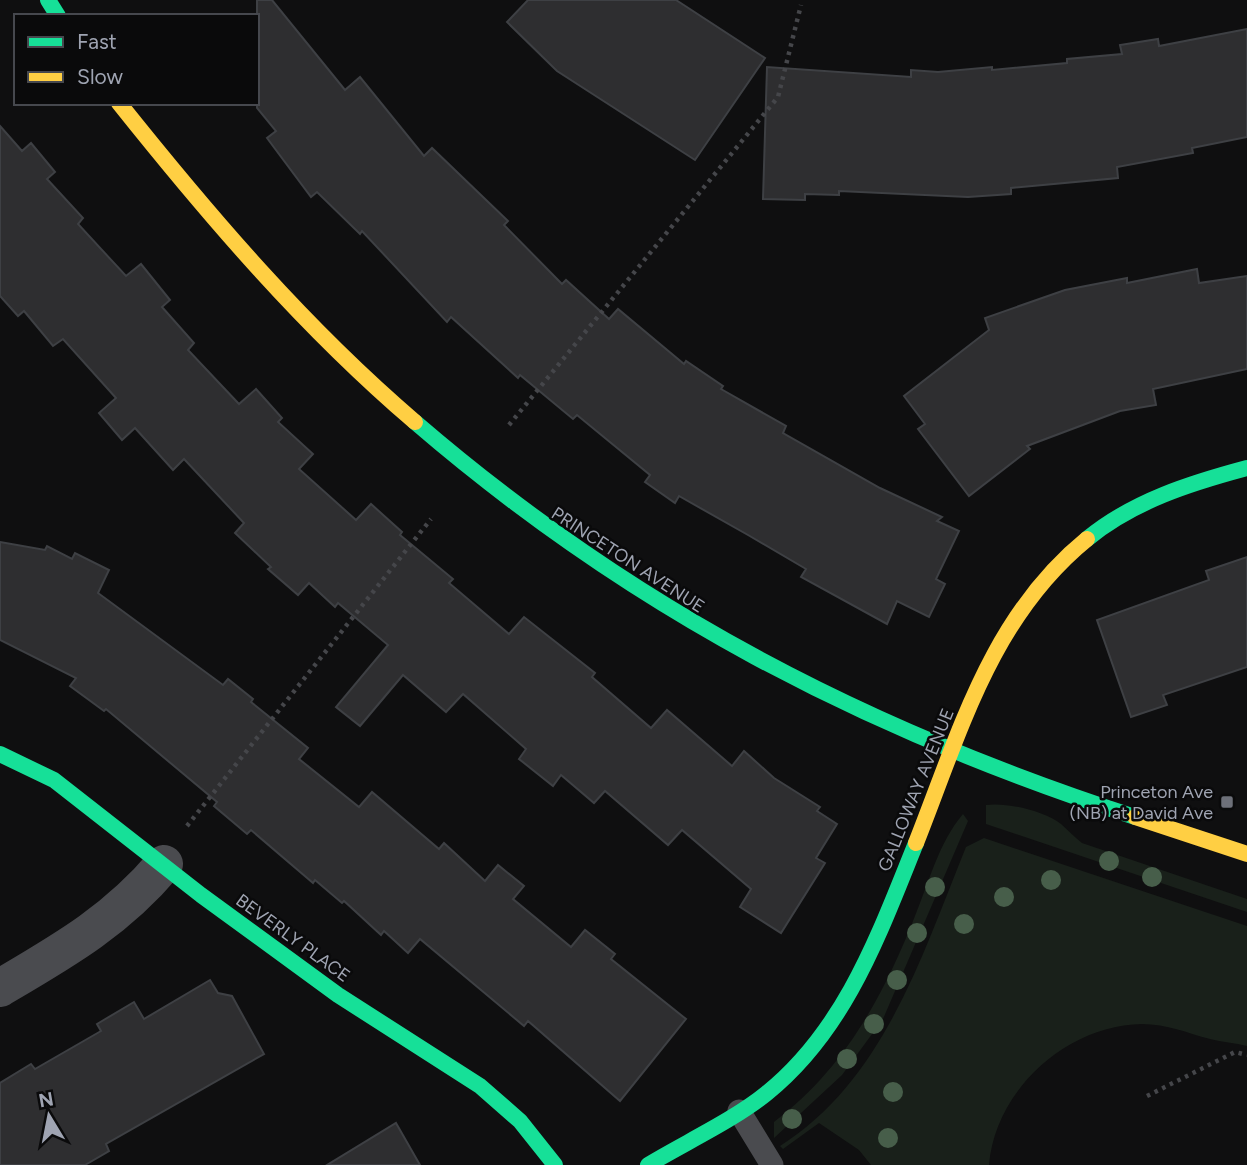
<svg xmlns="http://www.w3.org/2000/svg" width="1247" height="1165" font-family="Figtree,sans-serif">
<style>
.green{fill:#19201a}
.building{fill:#2e2e30;stroke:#3e4044;stroke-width:2}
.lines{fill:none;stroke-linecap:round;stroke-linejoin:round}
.path{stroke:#45464a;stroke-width:4.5;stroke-dasharray:3.5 5;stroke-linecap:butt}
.lane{stroke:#4a4b4f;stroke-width:23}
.street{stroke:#4a4b4f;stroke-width:38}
.fast{stroke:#16e098;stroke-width:16}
.slow{stroke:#ffcf43;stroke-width:16}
.tree{fill:#475e4a}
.poi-dot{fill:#6d7079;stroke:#0a0a0b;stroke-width:2.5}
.labels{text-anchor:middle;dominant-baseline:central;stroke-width:5;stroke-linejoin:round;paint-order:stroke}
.street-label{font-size:18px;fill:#9fa4b2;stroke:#0a0a0b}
.poi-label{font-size:18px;fill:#9fa4b2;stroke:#0a0a0b;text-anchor:end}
</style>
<rect width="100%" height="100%" fill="#0f0f10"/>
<!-- green -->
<g class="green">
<path d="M986,805C1007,802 1044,811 1061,824C1068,830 1074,837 1082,843L1247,899V912L986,824Z"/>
<path d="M963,814L968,821L883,1019L842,1075L774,1138V1122C844,1069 883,997 915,916C929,882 939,842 963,814Z"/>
<path d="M984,838L1247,926V1046C1235,1043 1222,1042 1210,1039C1187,1033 1167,1024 1142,1024C1067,1025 995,1090 989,1165H871L859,1150L819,1123L783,1149L780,1146C884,1080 922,955 966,847Z"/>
</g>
<!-- building -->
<g class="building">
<polygon points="257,0 272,0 345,90 360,77 424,156 432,148 508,221 504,225 562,284 566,280 609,319 618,309 684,364 686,361 723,386 721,389 786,426 783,433 880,488 942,517 937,521 959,531 936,579 945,584 929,617 897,601 887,624 801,577 806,569 748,535 679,496 675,503 645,482 650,475 577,415 573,419 520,375 518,378 451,317 447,322 362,231 360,234 317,192 311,197 267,138 276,131 257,108"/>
<polygon points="528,0 676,0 765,58 695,160 557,71 507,22"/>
<polygon points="1247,29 1247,137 1192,148 1193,153 1117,167 1118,178 1011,188 1011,194 968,197 839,191 839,195 805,194 805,200 763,199 767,67 911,77 911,70 938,72 992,67 992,70 1067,63 1067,59 1122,54 1120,45 1158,39 1159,46"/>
<polygon points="0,126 22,151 31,143 55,172 47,179 83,218 78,224 126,276 141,264 170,300 162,307 194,343 188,350 239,404 256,389 282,418 278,422 313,454 299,469 356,520 371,504 402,532 400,535 453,579 449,583 509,634 524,617 595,673 592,677 651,728 667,710 732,766 744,751 774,778 820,807 817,811 837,824 816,858 825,863 781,933 740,907 751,889 682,830 668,845 605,791 594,803 561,775 553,786 519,759 526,749 463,694 446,712 403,675 360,726 336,707 388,645 338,603 335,607 309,583 298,595 268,569 271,567 235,533 244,523 184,459 173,470 135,428 122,440 99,413 116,398 63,339 53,346 24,311 18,316 0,296"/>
<polygon points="1197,269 1199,283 1247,276 1247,369 1153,389 1156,405 1120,411 1027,446 1030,449 969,496 918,429 925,424 904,396 989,330 985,318 1065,290 1127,278 1127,283"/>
<polygon points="0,542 45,550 47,546 72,559 75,553 109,570 98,593 223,685 228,679 253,699 251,702 308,748 299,759 359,807 372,792 439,849 444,843 485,881 498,865 524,886 513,899 571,947 585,930 615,954 611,959 686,1019 620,1101 528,1021 524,1026 420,939 408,953 384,931 381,935 344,901 342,903 315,880 313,883 251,830 247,834 214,806 217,802 106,709 104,711 70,686 76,678 0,640"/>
<polygon points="1247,557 1247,667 1163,695 1167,705 1131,717 1097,620 1209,580 1206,571"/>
<polygon points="210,980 218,993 232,996 264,1054 106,1144 109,1151 85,1165 0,1165 0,1083 31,1064 35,1069 101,1031 97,1024 134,1002 144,1019"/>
<polygon points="396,1123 420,1165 327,1165"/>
</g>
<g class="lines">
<!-- path -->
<g class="path">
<polyline points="509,425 778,97 801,5"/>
<polyline points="187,826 431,519"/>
<polyline points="1147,1096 1235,1052 1247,1055"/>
</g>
<!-- lane -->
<polyline class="lane" points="739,1111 772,1165"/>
<!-- street -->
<path class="street" d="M0,988C63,951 116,921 164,864"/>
<!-- fast -->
<g class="fast">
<polyline points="48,0 58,16"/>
<path d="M415,422C632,609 864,729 1135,817"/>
<path d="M1087,539C1133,501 1191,483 1247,468"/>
<polyline points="0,754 54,780 201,895 338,995 480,1086 520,1121 555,1165"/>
<path d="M648,1165C686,1142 734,1120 767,1093C846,1029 879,934 916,843"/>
</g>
<!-- slow -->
<g class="slow">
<path d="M119,103C210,217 304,327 415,422"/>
<polyline points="1135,817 1247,854"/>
<path d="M916,843C960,732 991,617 1087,539"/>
</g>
</g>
<!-- trees -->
<g class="tree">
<circle cx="1109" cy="861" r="10"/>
<circle cx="1152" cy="877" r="10"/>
<circle cx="1051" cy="880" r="10"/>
<circle cx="935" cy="887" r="10"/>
<circle cx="1004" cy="897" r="10"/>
<circle cx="964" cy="924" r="10"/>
<circle cx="917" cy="933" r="10"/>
<circle cx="897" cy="980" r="10"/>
<circle cx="874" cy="1024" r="10"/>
<circle cx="847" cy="1059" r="10"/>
<circle cx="893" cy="1092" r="10"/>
<circle cx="792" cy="1119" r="10"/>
<circle cx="888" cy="1138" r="10"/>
</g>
<!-- markers -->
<rect class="poi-dot" x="1220" y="795" width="14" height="14" rx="3.5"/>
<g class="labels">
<!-- street labels -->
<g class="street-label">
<text transform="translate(628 560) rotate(33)">PRINCETON AVENUE</text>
<text transform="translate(916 790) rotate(-68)">GALLOWAY AVENUE</text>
<text transform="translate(293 938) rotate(36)">BEVERLY PLACE</text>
</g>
<!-- poi labels -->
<g class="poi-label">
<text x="1213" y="792">Princeton Ave<tspan x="1213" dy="21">(NB) at David Ave</tspan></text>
</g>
</g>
<!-- legend -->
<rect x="14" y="14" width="245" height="91" fill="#0a0a0b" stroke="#46484e" stroke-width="2"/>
<rect x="28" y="37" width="35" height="10" fill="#16e098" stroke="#46484e" stroke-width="2"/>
<text x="77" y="49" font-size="21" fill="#9fa4b2">Fast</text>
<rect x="28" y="72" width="35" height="10" fill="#ffcf43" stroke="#46484e" stroke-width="2"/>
<text x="77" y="84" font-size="21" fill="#9fa4b2">Slow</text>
<!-- north arrow -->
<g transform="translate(49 1116) rotate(350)" stroke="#0a0a0b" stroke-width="5" paint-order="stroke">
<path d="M0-5L12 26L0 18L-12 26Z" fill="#9fa4b2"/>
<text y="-10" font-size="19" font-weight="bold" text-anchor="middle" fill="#9fa4b2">N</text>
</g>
</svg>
